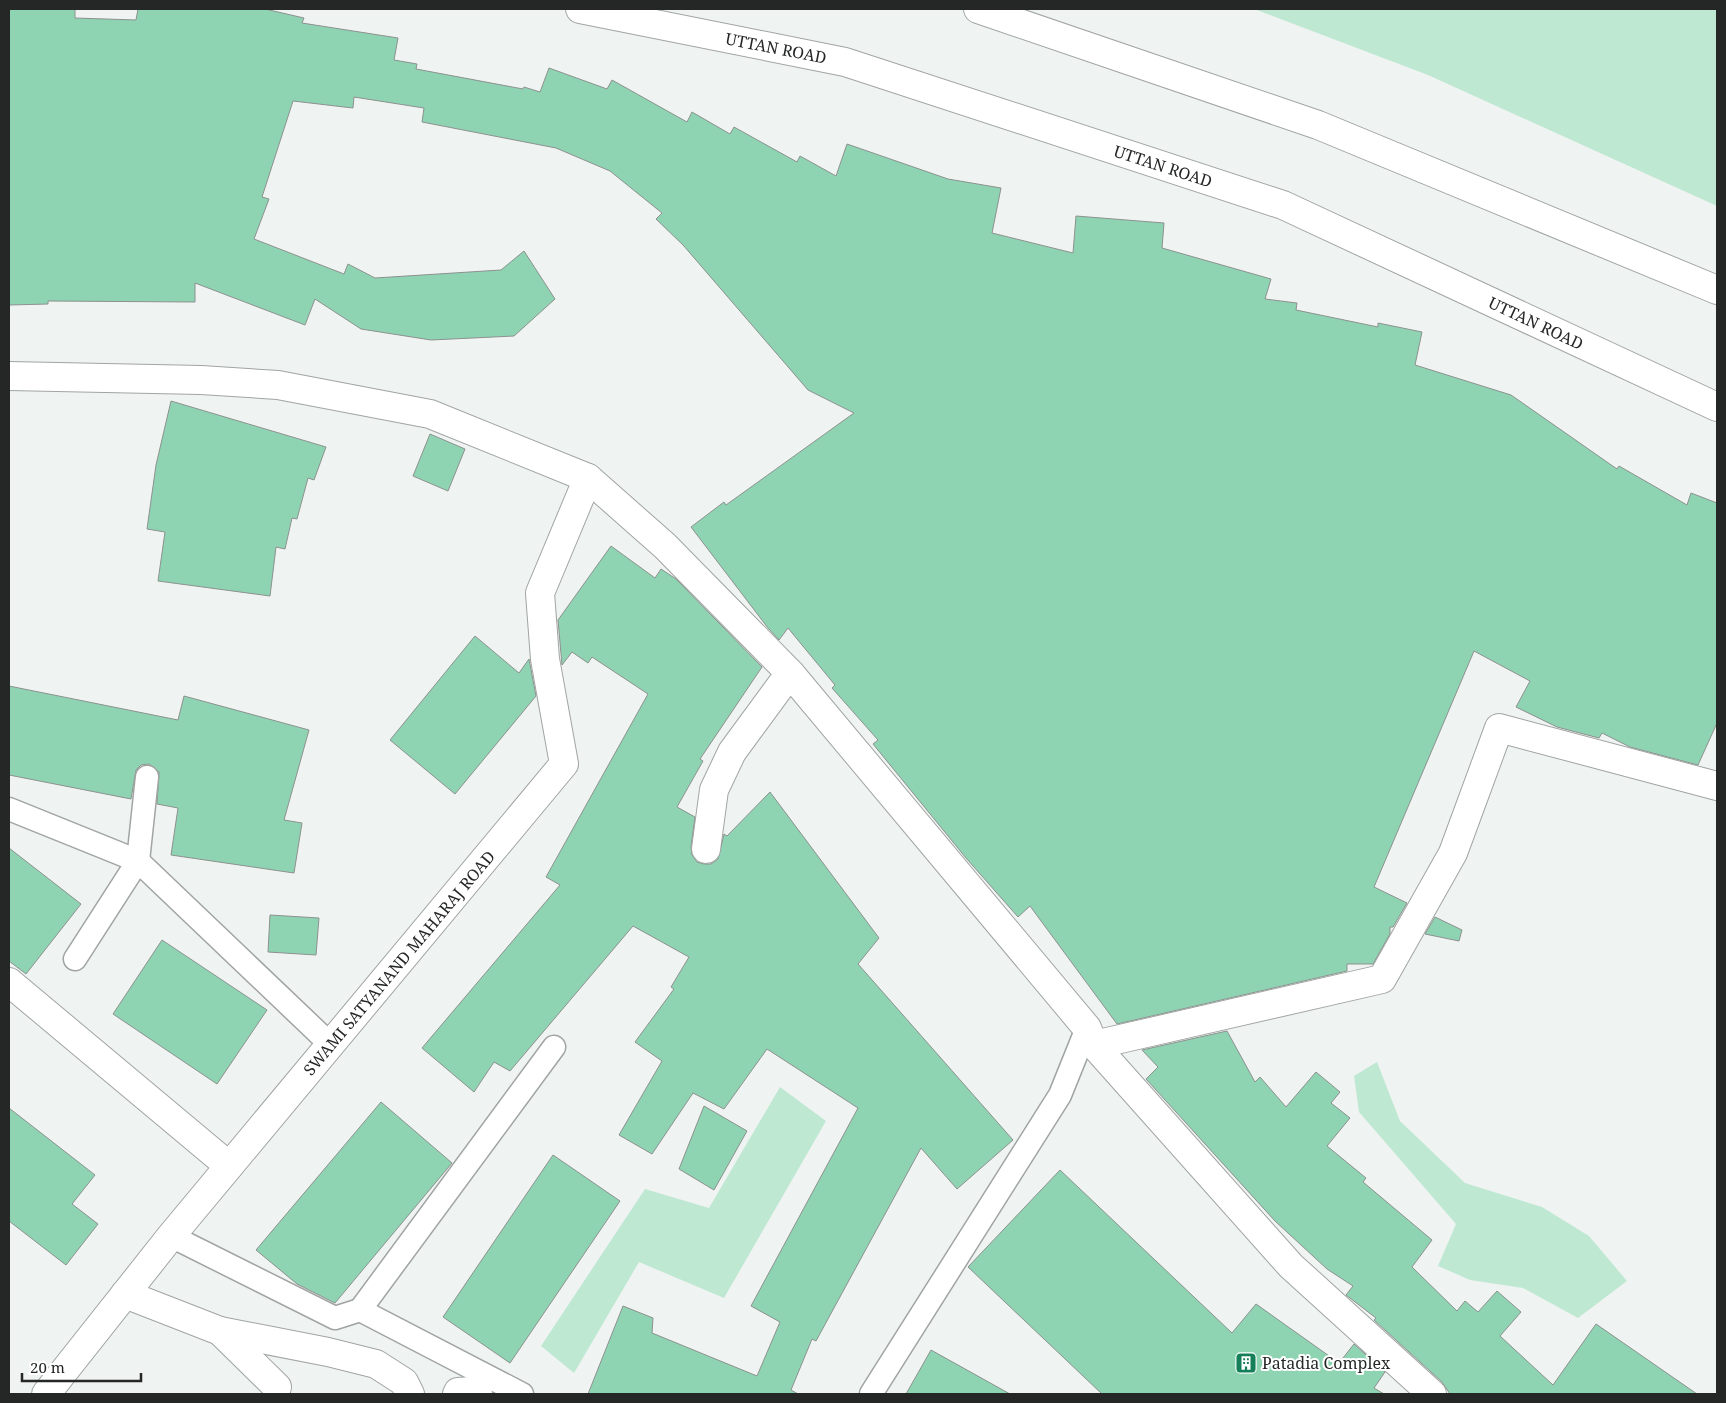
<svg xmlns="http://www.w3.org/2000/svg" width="1726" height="1403" font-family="'Noto Serif',serif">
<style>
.green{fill:#bfe8d3}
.building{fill:#8ed4b3;stroke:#8d918f}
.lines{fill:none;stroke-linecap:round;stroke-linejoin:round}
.lane-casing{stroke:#a0a5a2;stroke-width:25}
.street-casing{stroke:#a0a5a2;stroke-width:30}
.secondary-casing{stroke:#a0a5a2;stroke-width:30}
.lane{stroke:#fff;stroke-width:22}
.street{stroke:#fff;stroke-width:28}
.secondary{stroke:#fff;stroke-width:28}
.labels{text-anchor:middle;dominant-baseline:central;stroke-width:4;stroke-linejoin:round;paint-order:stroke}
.street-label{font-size:16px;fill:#252726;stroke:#fff}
.poi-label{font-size:16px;fill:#252726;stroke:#fff;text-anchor:start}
</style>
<rect width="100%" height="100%" fill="#eff3f1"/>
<!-- green -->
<g class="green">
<polygon points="1254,9 1717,9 1717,206 1428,75"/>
<polygon points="1377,1062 1400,1121 1465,1183 1542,1207 1589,1236 1627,1281 1578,1318 1523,1288 1470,1280 1438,1266 1456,1224 1359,1112 1354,1076"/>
<polygon points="780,1087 826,1121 724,1298 639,1262 574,1373 541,1346 645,1189 709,1208"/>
</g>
<!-- building -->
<g class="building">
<polygon points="9,9 75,9 75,18 136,20 138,9 265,9 304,18 302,23 398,38 394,60 417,64 416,69 523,89 524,87 540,92 549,68 607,89 612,80 687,122 692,112 730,134 734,127 797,162 800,156 836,176 847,144 948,179 1001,188 992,233 1073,253 1076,216 1164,223 1162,248 1271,279 1265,299 1297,303 1296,310 1378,327 1378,323 1422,332 1415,365 1511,395 1617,469 1619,466 1687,505 1691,493 1717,503 1717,723 1698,765 1630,747 1602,733 1599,738 1557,727 1516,707 1530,681 1474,651 1374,887 1407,903 1393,927 1390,927 1390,934 1373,964 1347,964 1347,971 1117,1024 1030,906 1018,917 966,858 873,744 878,740 832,688 835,685 788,628 779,640 768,628 691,527 724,502 726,505 854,413 808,390 683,245 656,219 662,213 610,171 556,148 422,122 424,108 354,97 353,108 293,101 262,197 269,199 254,239 344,274 348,264 375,278 501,270 524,251 555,299 514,336 431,340 361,329 315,299 305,325 195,283 195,302 48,301 48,304 9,305"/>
<polygon points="171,401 326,447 314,480 308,478 297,519 292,518 285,549 276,547 270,596 158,581 165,532 147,529 156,465"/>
<polygon points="430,434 465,449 448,491 413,476"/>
<polygon points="611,546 655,578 661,569 676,579 762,667 700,759 703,761 677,807 695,817 691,847 692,855 697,862 704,864 711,864 718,859 724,834 727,836 770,792 879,938 858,964 1013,1140 957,1189 921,1148 816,1341 812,1339 791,1390 798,1394 588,1394 623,1306 653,1318 652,1333 757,1376 780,1322 751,1306 858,1108 767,1049 724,1109 693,1093 652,1154 619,1135 662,1061 635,1042 674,989 671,987 689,957 633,926 510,1071 494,1062 474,1092 422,1048 560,885 546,877 648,694 592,657 588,663 572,652 562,665 558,620"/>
<polygon points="475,636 519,673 529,659 536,696 455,794 390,740"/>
<polygon points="9,686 178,720 184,696 309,730 284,820 302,823 294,873 171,855 178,808 157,804 159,772 149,764 141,765 136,770 131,799 9,775"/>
<polygon points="9,848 81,904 26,974 9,961"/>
<polygon points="270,915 319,918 316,955 268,952"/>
<polygon points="1435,917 1462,930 1459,941 1425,934"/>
<polygon points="162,940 267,1010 217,1084 113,1014"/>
<polygon points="1227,1031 1255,1082 1260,1077 1286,1107 1316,1072 1340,1092 1331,1103 1350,1118 1327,1146 1366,1178 1363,1182 1432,1240 1412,1267 1457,1311 1465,1301 1478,1312 1497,1291 1521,1312 1500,1336 1553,1385 1596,1324 1697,1394 1450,1394 1442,1382 1374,1320 1376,1318 1346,1295 1353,1286 1327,1269 1275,1221 1146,1079 1158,1067 1142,1050"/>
<polygon points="381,1102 452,1163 335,1303 297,1284 256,1250"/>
<polygon points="704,1106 747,1131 714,1190 679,1169"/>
<polygon points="9,1108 95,1175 72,1204 98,1224 66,1265 9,1221"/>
<polygon points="553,1155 620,1201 510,1363 443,1317"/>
<polygon points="1060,1170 1232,1333 1256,1304 1339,1363 1354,1344 1385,1372 1374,1388 1384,1394 1102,1394 968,1267"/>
<polygon points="931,1350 1010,1394 906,1394"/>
</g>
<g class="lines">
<!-- lane casing -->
<g class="lane-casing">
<g id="lane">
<polyline points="9,809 138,861 331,1045"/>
<polyline points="75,959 138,861 147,777"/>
<polyline points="171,1236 335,1318 360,1310 522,1394"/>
<polyline points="360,1310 554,1047"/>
<polyline points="871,1394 1060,1095 1087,1028"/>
</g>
</g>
<!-- street casing -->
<g class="street-casing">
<g id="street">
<polyline points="9,376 201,380 278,385 430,414 588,478 665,546 790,673 1087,1028 1094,1045 1291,1266 1432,1394"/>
<polyline points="706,849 714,790 732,752 790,673"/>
<polyline points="9,982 229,1166"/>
<polyline points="1094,1045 1382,979 1453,853 1499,728 1717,786"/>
<polyline points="125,1294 220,1331 328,1352 376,1364 404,1382 410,1394"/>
<polyline points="220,1331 277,1387"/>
<polyline points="46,1394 171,1236 564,764 545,659 540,593 588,478"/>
<polyline points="457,1394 458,1392 472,1391 478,1394"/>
</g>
</g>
<!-- secondary casing -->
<g class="secondary-casing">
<g id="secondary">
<polyline points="580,9 845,62 1283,205 1717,407"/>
<polyline points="978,9 1318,125 1717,290"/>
</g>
</g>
<!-- lane -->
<use href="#lane" class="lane"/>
<!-- street -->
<use href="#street" class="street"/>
<!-- secondary -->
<use href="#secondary" class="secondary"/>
</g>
<!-- icons -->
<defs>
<g id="building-square" transform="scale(1.125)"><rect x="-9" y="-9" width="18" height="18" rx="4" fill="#157f5a" stroke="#fff"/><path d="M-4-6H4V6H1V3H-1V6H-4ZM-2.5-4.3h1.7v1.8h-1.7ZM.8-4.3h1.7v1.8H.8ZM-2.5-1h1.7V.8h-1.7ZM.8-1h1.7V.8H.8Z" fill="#fff"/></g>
</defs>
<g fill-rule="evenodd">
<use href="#building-square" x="1246" y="1363"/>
</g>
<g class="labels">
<!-- street labels -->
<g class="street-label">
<text transform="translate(776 48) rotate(11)">UTTAN ROAD</text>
<text transform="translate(1163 166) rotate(18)">UTTAN ROAD</text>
<text transform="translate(1536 323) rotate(25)">UTTAN ROAD</text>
<text transform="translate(399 963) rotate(-50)">SWAMI SATYANAND MAHARAJ ROAD</text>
</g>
<!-- poi labels -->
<g class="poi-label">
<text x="1262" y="1363">Patadia Complex</text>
</g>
</g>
<!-- border -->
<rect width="1726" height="1403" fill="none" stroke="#252726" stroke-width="20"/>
<!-- scale -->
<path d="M22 1373v8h119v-8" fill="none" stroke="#252726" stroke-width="2.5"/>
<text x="30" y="1373" font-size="15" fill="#252726" stroke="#ffffff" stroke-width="4" paint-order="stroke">20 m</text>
</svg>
